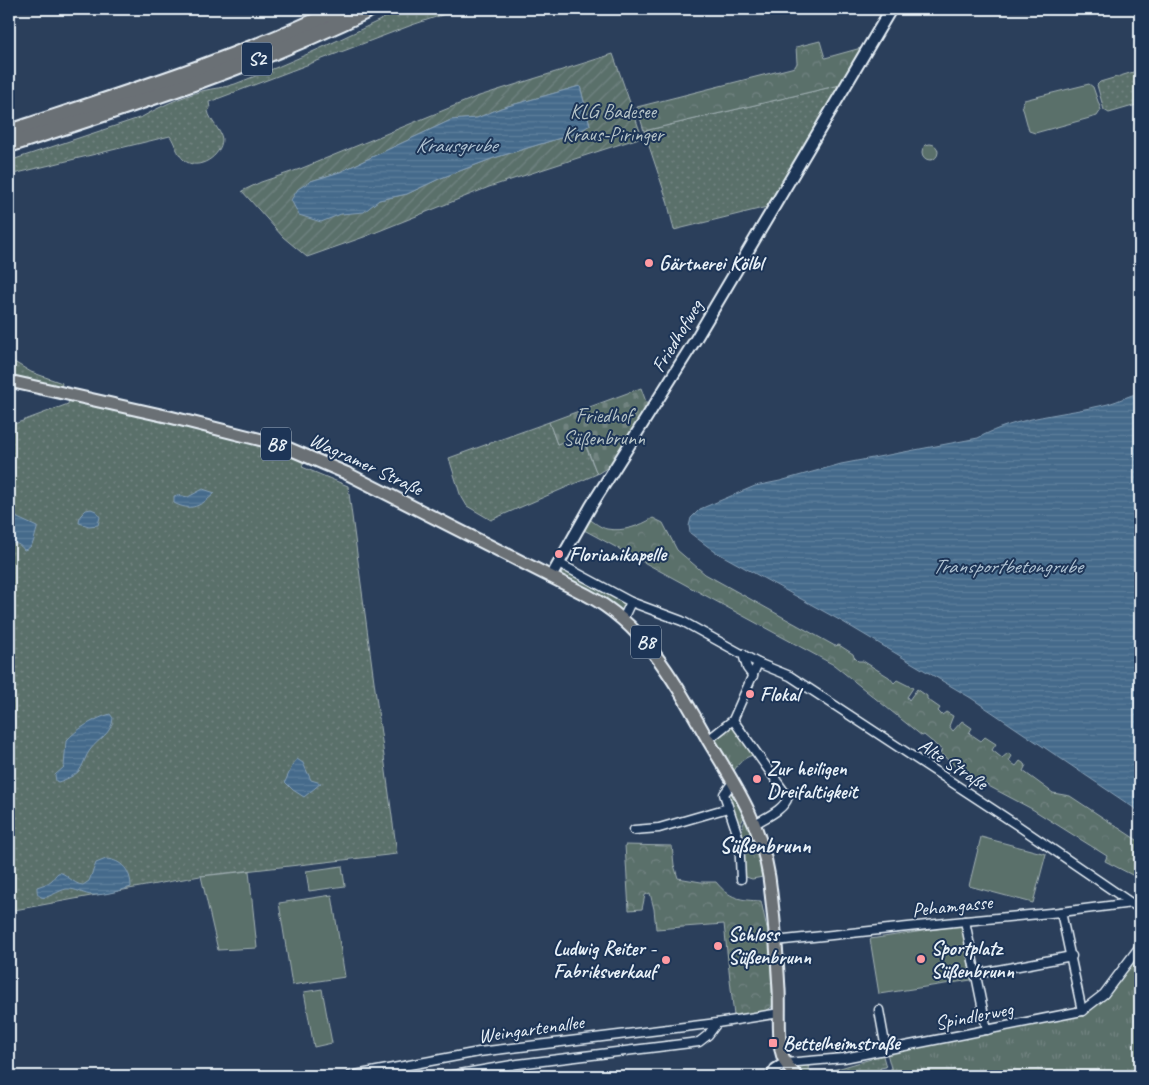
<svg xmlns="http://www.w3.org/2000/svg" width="1149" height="1085" font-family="Caveat,sans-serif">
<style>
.grass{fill:url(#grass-dots);stroke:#a1b0b2}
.forest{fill:url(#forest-crowns);stroke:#a1b0b2}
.cemetery{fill:url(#cemetery-stones);stroke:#a1b0b2}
.park{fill:url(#park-tufts);stroke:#a1b0b2}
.garden{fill:url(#garden-furrows);stroke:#a1b0b2;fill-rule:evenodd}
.pitch{fill:#5a6f6b;stroke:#a1b0b2}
.water{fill:url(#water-rules);stroke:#86a0b7}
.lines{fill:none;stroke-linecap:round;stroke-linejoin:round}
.street-casing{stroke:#e8f1f8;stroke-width:11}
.secondary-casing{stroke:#e8f1f8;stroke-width:14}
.primary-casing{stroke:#e8f1f8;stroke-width:15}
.highway-casing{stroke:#e8f1f8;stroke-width:18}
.street{stroke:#1d3557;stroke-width:8}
.secondary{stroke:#1d3557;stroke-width:10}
.primary{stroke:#6b6f75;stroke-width:11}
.highway{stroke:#6b6f75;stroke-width:14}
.poi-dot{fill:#ff9aa2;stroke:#1d3557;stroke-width:2}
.labels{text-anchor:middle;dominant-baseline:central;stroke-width:4;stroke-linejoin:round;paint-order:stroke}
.shield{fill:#1d3557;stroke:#abb9c8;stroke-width:1}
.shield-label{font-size:19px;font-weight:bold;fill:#e8f1f8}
.park-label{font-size:20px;fill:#b6c4c7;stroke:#1d3557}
.poi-label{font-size:20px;font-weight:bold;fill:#e8f1f8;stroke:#1d3557;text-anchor:start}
.street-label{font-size:20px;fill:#e8f1f8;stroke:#1d3557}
.water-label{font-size:21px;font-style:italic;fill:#afc2d2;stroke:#1d3557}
.quarter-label{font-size:22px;font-weight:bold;fill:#e8f1f8;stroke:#1d3557}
</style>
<defs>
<pattern id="grass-dots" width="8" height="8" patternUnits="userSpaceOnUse" patternTransform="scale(1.25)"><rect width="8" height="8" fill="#5a6f6b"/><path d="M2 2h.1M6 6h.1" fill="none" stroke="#728481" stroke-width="1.8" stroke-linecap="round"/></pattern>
<pattern id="forest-crowns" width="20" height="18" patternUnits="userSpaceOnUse" patternTransform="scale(1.25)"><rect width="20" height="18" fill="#5a6f6b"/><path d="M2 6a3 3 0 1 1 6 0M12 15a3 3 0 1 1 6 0" fill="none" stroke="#728481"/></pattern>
<pattern id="cemetery-stones" width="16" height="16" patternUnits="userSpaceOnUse" patternTransform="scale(1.25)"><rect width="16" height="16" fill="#5a6f6b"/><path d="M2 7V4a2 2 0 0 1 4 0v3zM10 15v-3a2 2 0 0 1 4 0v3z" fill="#728481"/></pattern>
<pattern id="park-tufts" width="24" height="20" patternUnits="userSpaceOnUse" patternTransform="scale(1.25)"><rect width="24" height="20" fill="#5a6f6b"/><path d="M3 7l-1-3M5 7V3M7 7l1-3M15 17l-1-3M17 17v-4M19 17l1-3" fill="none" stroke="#728481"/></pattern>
<pattern id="garden-furrows" width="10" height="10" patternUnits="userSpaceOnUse" patternTransform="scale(1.25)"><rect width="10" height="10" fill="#5a6f6b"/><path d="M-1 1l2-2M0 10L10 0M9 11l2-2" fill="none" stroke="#728481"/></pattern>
<pattern id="water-rules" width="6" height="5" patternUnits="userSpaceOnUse" patternTransform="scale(1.25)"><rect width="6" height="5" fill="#446a8b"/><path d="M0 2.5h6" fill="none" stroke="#5f809c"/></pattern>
</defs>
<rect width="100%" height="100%" fill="#2b3f5b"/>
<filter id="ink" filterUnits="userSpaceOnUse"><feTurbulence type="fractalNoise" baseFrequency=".02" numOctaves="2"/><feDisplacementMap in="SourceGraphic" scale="10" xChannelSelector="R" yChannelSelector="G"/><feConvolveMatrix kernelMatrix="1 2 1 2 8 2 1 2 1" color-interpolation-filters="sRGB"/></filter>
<g filter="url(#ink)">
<!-- grass -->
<g class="grass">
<path d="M403,9H460L412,25L209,102L210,108L208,111C210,121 221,130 222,139C222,156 198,172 184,160C177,154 175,143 170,136L9,175V161L142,117C161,106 181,97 202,91C213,88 224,88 235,84C293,62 348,36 403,9Z"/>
<polygon points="1140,70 1140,104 1109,113 1104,110 1097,85 1100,82"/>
<polygon points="840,85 771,206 674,230 667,200 644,131"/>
<polygon points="9,359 31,372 62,383 61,387 9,376"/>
<polygon points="69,400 243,438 305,458 302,467 348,486 397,854 200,876 9,911 9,426 68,404"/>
<polygon points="549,422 557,444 581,435 597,474 491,520 467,506 460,494 449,458"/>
<polygon points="563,568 625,602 624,611 588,589 562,576 561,571"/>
<polygon points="881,1054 883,1056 886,1067 880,1068 881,1075 805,1076 798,1067 799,1064 808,1065 810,1072 814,1072 816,1075 871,1059 872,1055"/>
</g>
<!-- forest -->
<g class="forest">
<polygon points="820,41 825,58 861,48 863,49 840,85 644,131 637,107 795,67 797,63 796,47"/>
<path d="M653,518L663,523L677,550L705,574L835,646L839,645L853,654L854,657L858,661H863L889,677L894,683L897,680L913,688L907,697L909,700L917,689L927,696V699L940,708L938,711L942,715L946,712L953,716L949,726L953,731L962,721L972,728L969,733L981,741L985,737L996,744L992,750L1002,758L1008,753L1012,756L1009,761L1016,766L1020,761L1026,765L1023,771L1053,793L1070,796L1140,842V879L1105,861L1107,856L1032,809L962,772L940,753L942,750L924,735L922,736L834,665L586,531L582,530L589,519C594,522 601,528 607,529C623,532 640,526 653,518Z"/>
<path d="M625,845L672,846L674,865L678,878L701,882H716C730,899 740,900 761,901L769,938L773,1006L766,1011L734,1016L724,924L656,929L654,909L650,893L645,895L642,909L629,910Z"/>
</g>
<!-- cemetery -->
<polygon class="cemetery" points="641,388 649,410 629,437 624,439 625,443 610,466 597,474 582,435 557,444 549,422"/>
<!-- park -->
<g class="park">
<path d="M732,725L754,755C746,756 738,763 734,771L714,737Z"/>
<polygon points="731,789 746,816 743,819 738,830 728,798"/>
<path d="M746,819L757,845L763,877L752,879L746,877L741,871L740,850L745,847C742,837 740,828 746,819Z"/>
<polygon points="1140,946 1140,1076 893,1076 886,1049 1082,1011 1104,994"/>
</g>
<!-- garden -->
<path class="garden" d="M613,54L642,137L489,187L364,237L307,257L283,237L242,191L261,182L300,169L476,97ZM580,86L590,125L577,133L494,158L441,178L407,194L379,200L364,211L341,214L311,181L340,172L451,120L477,118L501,108Z"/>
<!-- pitch -->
<g class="pitch">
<polygon points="1089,84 1093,87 1101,110 1097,116 1035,133 1029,131 1022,105 1024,100"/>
<circle cx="930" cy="152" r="8"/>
<polygon points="981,837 1046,854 1033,903 969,886"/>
<polygon points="342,866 345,886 309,891 306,871"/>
<polygon points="249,871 257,948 218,950 201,876"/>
<polygon points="332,895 345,977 292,985 279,903"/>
<polygon points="963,925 971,980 879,994 870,939"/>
<polygon points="322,989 332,1043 314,1047 304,992"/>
</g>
<!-- water -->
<g class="water">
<polygon points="580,86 590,125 577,133 494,158 441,178 407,194 379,200 364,212 341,214 321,222 299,215 291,200 298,189 311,181 340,172 451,120 477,118 501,108"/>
<path d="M1140,393V812L971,698L843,622L714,551L690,533L689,526L691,518L700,509L755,486L780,481L841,464L978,438C1018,416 1064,415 1108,404C1119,401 1129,395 1140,393Z"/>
<path d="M203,489L215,493C201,506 191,512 174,503V496L178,495L188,497Z"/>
<polygon points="91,509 96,511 100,517 98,525 89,526 79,523 80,516 86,510"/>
<path d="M9,514L37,527V529C34,538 34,548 24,550C20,544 16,543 9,543Z"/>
<path d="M110,714L113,718C112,734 99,738 90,750C85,756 84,765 79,771C74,776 65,780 58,782L56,781L55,775L64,767L66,741C78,728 94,719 110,714Z"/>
<polygon points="297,759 303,763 311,780 321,783 304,797 293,790 285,782 293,764"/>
<path d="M106,859C122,860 131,871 131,887C119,891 105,895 93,895C84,895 76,888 66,889C60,890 45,900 41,897C37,895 37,891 37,887C42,885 48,884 52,880C54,878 55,875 58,873C64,870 73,885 83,885L89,881L96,863Z"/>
</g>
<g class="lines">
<!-- street casing -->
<g class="street-casing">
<g id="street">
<polyline points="559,562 564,566 631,602 682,621 758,663 790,676 1017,825 1140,909"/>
<polyline points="623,619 631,602"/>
<polyline points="743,654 747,668 753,676"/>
<path d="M733,720L788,797C784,810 766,817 755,824"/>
<polyline points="708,740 733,720 758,663"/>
<polyline points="733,782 724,794 739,839 741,879"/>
<polyline points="634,830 659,828 728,808"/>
<polyline points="1061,912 1082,1011"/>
<polyline points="965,921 987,1030"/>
<polyline points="775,941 965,921 1061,912 1132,903"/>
<polyline points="976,974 1072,956"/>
<polyline points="879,1010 886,1049"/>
<polyline points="786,1063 844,1058 1082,1011 1104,994 1140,946"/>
<polyline points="350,1076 479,1052 717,1023 780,1013"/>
<polyline points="448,1076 518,1064 699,1042 708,1035 717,1023"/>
</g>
</g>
<!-- secondary casing -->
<g class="secondary-casing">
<g id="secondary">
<polyline points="551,577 591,506 694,342 891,9"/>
<polyline points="772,1076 776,1069 786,1063"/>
</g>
</g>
<!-- primary casing -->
<g class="primary-casing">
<path id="primary" d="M9,381L170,417L278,444L346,473L587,595C646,626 676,684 708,740C736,787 760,821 769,877C774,914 777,953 779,990C780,1010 778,1031 781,1050C783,1061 789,1069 796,1076"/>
</g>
<!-- highway casing -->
<g class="highway-casing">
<g id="highway">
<path d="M9,132C121,95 235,60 341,9"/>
<path d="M9,145C132,105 255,66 371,9"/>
</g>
</g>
<!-- street -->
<use href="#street" class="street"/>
<!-- secondary -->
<use href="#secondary" class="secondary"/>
<!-- primary -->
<use href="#primary" class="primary"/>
<!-- highway -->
<use href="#highway" class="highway"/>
</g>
</g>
<!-- markers -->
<g class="poi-dot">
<circle cx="649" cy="263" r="5"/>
<circle cx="559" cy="554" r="5"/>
<circle cx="750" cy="694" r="5"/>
<circle cx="757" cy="779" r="5"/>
<circle cx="718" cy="946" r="5"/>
<circle cx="921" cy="959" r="5"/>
<circle cx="666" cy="960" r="5"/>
<rect x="768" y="1038" width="10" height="10" rx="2.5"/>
</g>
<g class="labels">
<!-- shield labels -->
<g class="shield">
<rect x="242" y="42.5" width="30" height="33" rx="4"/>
<rect x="261" y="427.5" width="30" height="33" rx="4"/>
<rect x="631" y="625.5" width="30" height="33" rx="4"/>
</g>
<g class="shield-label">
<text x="257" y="59">S2</text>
<text x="276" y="444">B8</text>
<text x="646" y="642">B8</text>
</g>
<!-- park labels -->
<g class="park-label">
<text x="613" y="111">KLG Badesee<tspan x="613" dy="23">Kraus-Piringer</tspan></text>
<text x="604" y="415">Friedhof<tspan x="604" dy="23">Süßenbrunn</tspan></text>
</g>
<!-- poi labels -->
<g class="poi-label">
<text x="659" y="263">Gärtnerei Kölbl</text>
<text x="569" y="554">Florianikapelle</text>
<text x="760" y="694">Flokal</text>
<text x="767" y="768">Zur heiligen<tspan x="767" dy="23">Dreifaltigkeit</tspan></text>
<text x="728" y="934">Schloss<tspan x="728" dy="23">Süßenbrunn</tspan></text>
<text x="656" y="948" text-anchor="end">Ludwig Reiter -<tspan x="656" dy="23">Fabriksverkauf</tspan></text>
<text x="931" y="948">Sportplatz<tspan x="931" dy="23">Süßenbrunn</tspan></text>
<text x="783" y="1043">Bettelheimstraße</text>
</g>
<!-- street labels -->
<g class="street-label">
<text transform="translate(677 336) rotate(-59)">Friedhofweg</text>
<text transform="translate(366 464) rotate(25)">Wagramer Straße</text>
<text transform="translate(953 764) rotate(33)">Alte Straße</text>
<text transform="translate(952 906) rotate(-6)">Pehamgasse</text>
<text transform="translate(974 1016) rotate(-11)">Spindlerweg</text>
<text transform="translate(531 1029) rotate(-8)">Weingartenallee</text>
</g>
<!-- water labels -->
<g class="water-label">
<text x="456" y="145">Krausgrube</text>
<text x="1007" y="566">Transportbetongrube</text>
</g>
<!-- quarter labels -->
<g class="quarter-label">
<text x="765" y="846">Süßenbrunn</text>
</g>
</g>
<!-- margin -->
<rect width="1149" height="1085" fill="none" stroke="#1d3557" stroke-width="30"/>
<rect x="15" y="15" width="1119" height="1055" fill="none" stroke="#e8f1f8" stroke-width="2" filter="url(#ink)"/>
</svg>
